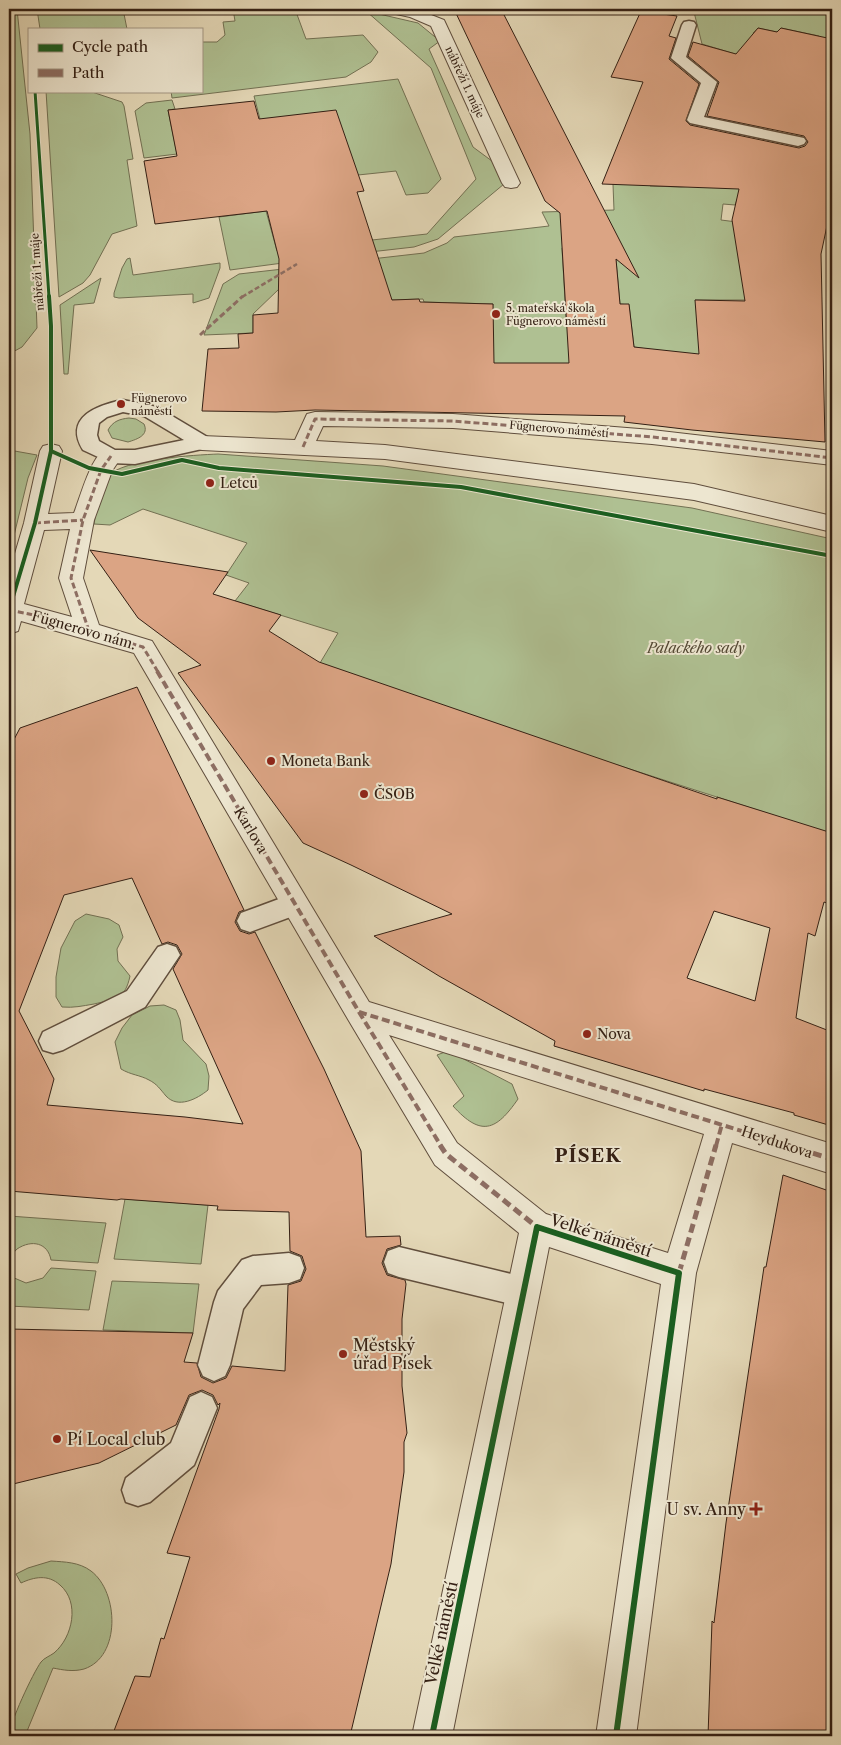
<svg xmlns="http://www.w3.org/2000/svg" width="841" height="1745" font-family="'Libre Caslon Text',serif">
<style>
.green{fill:#afc092;stroke:#727053}
.building{fill:#dba484;stroke:#342014;fill-rule:evenodd}
.lines{fill:none;stroke-linecap:round;stroke-linejoin:round}
.lane-casing{stroke:#604e3d;stroke-width:3}
.street-casing{stroke:#604e3d;stroke-width:2}
.lane{fill:#ede6d0;fill-rule:evenodd}
.street{fill:#ede6d0;fill-rule:evenodd}
.quiet-far3{stroke:#8d6e63;stroke-width:2.5;stroke-dasharray:5 2.5;stroke-linecap:butt}
.quiet-far2{stroke:#8d6e63;stroke-width:3;stroke-dasharray:6 3;stroke-linecap:butt}
.quiet-far1{stroke:#8d6e63;stroke-width:4;stroke-dasharray:8 4;stroke-linecap:butt}
.quiet{stroke:#8d6e63;stroke-width:5;stroke-dasharray:9 5;stroke-linecap:butt}
.cycleway-far2-casing{stroke:#ede6d0;stroke-width:5}
.cycleway-far1-casing{stroke:#ede6d0;stroke-width:6}
.cycleway-casing{stroke:#ede6d0;stroke-width:9}
.cycleway-far2{stroke:#1b5e20;stroke-width:3}
.cycleway-far1{stroke:#1b5e20;stroke-width:4}
.cycleway{stroke:#1b5e20;stroke-width:6}
.poi-dot{fill:#8f2418;stroke:#ede6d0;stroke-width:2}
.labels{text-anchor:middle;dominant-baseline:central;stroke-width:4;stroke-linejoin:round;paint-order:stroke}
.far-street-label{font-size:11px;fill:#342014;stroke:#ede6d0}
.far-poi-label{font-size:11px;fill:#342014;stroke:#ede6d0;text-anchor:start}
.poi-label{font-size:14px;fill:#342014;stroke:#ede6d0;text-anchor:start}
.street-label{font-size:14px;fill:#342014;stroke:#ede6d0}
.park-label{font-size:14px;font-style:italic;fill:#534834;stroke:#ede6d0}
.near-street-label{font-size:16px;fill:#342014;stroke:#ede6d0}
.near-poi-label{font-size:16px;fill:#342014;stroke:#ede6d0;text-anchor:start}
.district-label{font-size:19px;font-weight:bold;letter-spacing:1px;fill:#342014;stroke:#ede6d0}
</style>
<rect width="100%" height="100%" fill="#e4d8b7"/>
<filter id="stains"><feTurbulence type="fractalNoise" baseFrequency=".004" numOctaves="4"/><feColorMatrix values="0 0 0 0 .2 0 0 0 0 .09 0 0 0 0 .02 0 0 0 .5 -.17"/></filter>
<radialGradient id="worn" r=".72"><stop offset=".6" stop-color="#630" stop-opacity="0"/><stop offset="1" stop-color="#630" stop-opacity=".3"/></radialGradient>
<!-- green -->
<g class="green">
<polygon points="9,9 17,9 30,134 37,328 22,347 9,354"/>
<polygon points="37,9 123,9 127,29 40,29"/>
<polygon points="233,9 295,9 306,39 363,35 378,52 371,62 346,77 172,98 171,91 201,91 201,42 217,42 225,35 223,22 235,21"/>
<polygon points="652,9 832,9 832,42 818,38 819,36 781,28 777,32 758,28 753,33 808,76 702,44 694,12"/>
<polygon points="366,11 418,23 440,41 429,49 473,147 500,167 504,184 438,239 414,247 361,253 372,240 427,234 476,179 431,68"/>
<polygon points="398,79 441,179 428,193 406,195 396,171 358,175 260,119 254,96"/>
<polygon points="46,91 89,91 122,102 124,106 133,159 127,160 137,226 112,234 90,275 83,283 59,297"/>
<polygon points="172,100 175,109 168,110 177,154 144,158 135,111 146,103"/>
<polygon points="612,159 649,161 650,186 681,187 744,182 735,205 723,204 721,220 761,225 745,300 695,300 743,364 634,347 629,305 620,304 615,249 562,248 566,317 571,317 574,373 487,371 493,304 424,302 423,299 392,300 279,289 253,314 253,333 204,335 223,284 239,274 424,253 447,243 454,237 549,226 542,212 614,210"/>
<polygon points="266,211 277,251 309,247 298,261 230,270 219,217"/>
<polygon points="130,258 133,275 220,263 220,268 209,298 193,303 193,294 119,298 114,297 114,293 122,268 127,259"/>
<polygon points="101,278 94,303 74,305 68,374 64,374 60,305"/>
<path d="M129,418L136,419L144,424C149,435 138,439 128,442L112,438L108,430C113,421 120,419 129,418Z"/>
<polygon points="9,450 37,455 28,478 9,556"/>
<path d="M218,454L383,466L692,508L832,539V834L586,755L320,663L338,633L235,601L249,583L226,575L247,543L143,509L110,525L94,524C97,509 98,489 108,476C123,459 195,455 218,454Z"/>
<path d="M86,914L109,919L119,925L123,937L117,949L118,961L130,976C125,1000 115,999 94,1004C82,1006 74,1008 62,1007L56,997V977L61,948L75,921Z"/>
<path d="M164,1005L176,1010L180,1020L183,1040L206,1064L209,1076L208,1090C197,1099 178,1109 166,1096C160,1089 157,1084 149,1080C140,1075 131,1075 121,1069L115,1042L122,1028L132,1015L150,1006Z"/>
<path d="M445,1052L458,1056L512,1084L518,1099C496,1131 481,1137 453,1106L464,1096L437,1055Z"/>
<polygon points="125,1199 208,1205 201,1264 114,1259"/>
<path d="M9,1216L106,1223L98,1263L51,1260C48,1243 32,1239 17,1249C14,1252 12,1255 9,1257Z"/>
<polygon points="51,1268 96,1271 89,1310 9,1306 9,1271 12,1277 26,1283 43,1278"/>
<polygon points="112,1281 199,1284 193,1333 103,1330"/>
<path d="M51,1561C65,1562 79,1562 91,1571C119,1592 121,1657 84,1669C73,1672 63,1670 53,1668L25,1736H9C9,1724 33,1673 41,1662C44,1658 50,1656 54,1653C73,1637 80,1602 60,1585C48,1574 34,1577 21,1583L16,1574L28,1568Z"/>
</g>
<!-- building -->
<g class="building">
<polygon points="454,9 501,9 639,278 616,259 620,304 629,304 634,347 699,354 695,300 745,301 732,220 739,189 602,184 643,82 611,77 641,11 677,16 669,36 676,38 669,59 699,84 686,121 690,125 799,148 805,146 808,142 804,136 707,116 719,82 688,56 693,42 736,54 758,28 777,32 781,28 832,39 832,202 821,254 825,442 692,430 624,422 625,416 315,410 276,412 202,411 208,349 239,348 238,334 253,333 253,315 278,313 279,259 267,211 155,224 144,161 177,156 168,110 254,101 259,119 336,110 364,191 357,192 392,300 419,299 420,302 493,304 494,363 569,363 560,213 545,201"/>
<path d="M90,550L228,572L213,594L281,615L269,631L319,662L717,799V797L832,833V905L824,902L815,936L808,933L796,1018L832,1032V1126L794,1115V1113L704,1089V1091L554,1046L555,1041L439,976L374,936L452,914L351,865L303,843L178,673L201,665L138,618ZM714,911L770,928L755,1001L687,978Z"/>
<path d="M137,687L244,910L239,912L235,922L240,931L249,934L255,932L324,1069L361,1151L366,1237L400,1236L401,1245L387,1249L382,1263L387,1275L405,1280L406,1284L402,1319V1386L407,1433L404,1442V1472L391,1564L350,1736H112L135,1676L150,1677L161,1638L164,1639L190,1557L167,1553L219,1409L220,1403L218,1405L213,1395L202,1390L189,1395L176,1425L99,1463L9,1485V1329L193,1333L184,1362L197,1363L201,1377L213,1383L226,1378L232,1366L285,1371L288,1285L301,1281L306,1269L302,1256L290,1251L289,1212L217,1210L218,1206L121,1199L117,1200L9,1191V749L20,728ZM132,878L162,944L168,942L177,945L182,954L173,969L243,1124L185,1117L47,1105L54,1079L19,1011L64,895Z"/>
<polygon points="783,1175 832,1192 832,1736 708,1736 712,1621 714,1623 726,1523 764,1267 766,1267"/>
</g>
<g class="lines">
<!-- lane casing -->
<g class="lane-casing">
<g id="lane">
<polygon points="689,21 694,22 696,25 686,57 717,82 704,117 804,138 806,141 804,144 798,146 690,123 687,120 701,83 671,58 682,25 684,22"/>
<path d="M123,400L157,407L209,438L212,443L209,448L202,449L135,464L111,463L83,450C63,417 98,405 123,400ZM123,412L144,416L184,440L135,450H115L99,441L97,435L99,423L107,417Z"/>
<polygon points="295,893 304,896 308,904 304,912 250,932 241,929 237,921 241,913"/>
<polygon points="167,944 176,947 180,955 145,1007 63,1050 53,1053 43,1050 39,1041 43,1032 127,991 158,947"/>
<polygon points="399,1247 524,1277 535,1281 539,1292 535,1303 524,1307 399,1277 388,1273 384,1262 388,1251"/>
<polygon points="289,1253 300,1257 304,1268 300,1279 289,1283 261,1285 243,1309 230,1365 225,1376 214,1381 203,1376 198,1365 214,1302 218,1291 242,1260 253,1256"/>
<polygon points="201,1392 212,1397 217,1408 194,1465 150,1502 138,1506 126,1502 122,1490 126,1478 171,1443 190,1397"/>
</g>
</g>
<!-- street casing -->
<g class="street-casing">
<g id="street">
<polygon points="385,9 416,9 444,20 520,183 517,187 511,188 505,187 502,183 431,26 410,17 387,12"/>
<polygon points="315,412 453,414 652,430 832,451 832,465 652,444 453,428 323,426 316,441 385,445 694,484 832,516 832,532 694,500 385,459 202,450 194,448 191,443 194,438 202,436 295,440 307,414"/>
<path d="M51,444L59,446L62,451L48,514L74,513C80,498 90,460 103,451C108,448 114,450 119,451L122,456L112,471L94,520L83,578L99,625L152,641L369,1002L832,1144V1174L732,1143L696,1273L636,1736H596L661,1284L549,1247L452,1736H412L519,1233L435,1165L349,1021L134,653L21,621L18,631L9,634V574L24,523L40,451L43,446ZM70,529L59,578L72,617L24,604L44,530ZM389,1035L704,1134L668,1253L546,1214L457,1143Z"/>
</g>
</g>
<!-- lane -->
<use href="#lane" class="lane"/>
<!-- street -->
<use href="#street" class="street"/>
<!-- quiet-far3 -->
<polyline class="quiet-far3" points="242,297 297,264"/>
<!-- quiet-far2 -->
<g class="quiet-far2">
<polyline points="200,335 243,296"/>
<polyline points="303,447 315,419 453,421 652,437 832,458"/>
<polyline points="35,523 83,520"/>
<polyline points="9,610 39,616 143,647 158,672"/>
<polyline points="9,625 11,606"/>
<polyline points="89,631 71,578 83,520 101,470 111,456"/>
</g>
<!-- quiet-far1 -->
<g class="quiet-far1">
<polyline points="157,671 359,1012 441,1146"/>
<polyline points="359,1012 790,1146"/>
<polyline points="716,1146 722,1124"/>
</g>
<!-- quiet -->
<g class="quiet">
<polyline points="440,1145 446,1154 537,1227"/>
<polyline points="786,1145 832,1159"/>
<polyline points="679,1273 716,1145"/>
</g>
<!-- cycleway-far2 casing -->
<g class="cycleway-far2-casing">
<polyline id="cycleway-far2" points="35,91 49,297"/>
</g>
<!-- cycleway-far1 casing -->
<g class="cycleway-far1-casing">
<g id="cycleway-far1">
<polyline points="51,451 89,468 122,474 182,460 219,468 461,487 832,556"/>
<polyline points="9,610 35,523 51,451 51,326 49,296"/>
</g>
</g>
<!-- cycleway casing -->
<g class="cycleway-casing">
<polyline id="cycleway" points="432,1736 537,1227 679,1273 616,1736"/>
</g>
<!-- cycleway-far2 -->
<use href="#cycleway-far2" class="cycleway-far2"/>
<!-- cycleway-far1 -->
<use href="#cycleway-far1" class="cycleway-far1"/>
<!-- cycleway -->
<use href="#cycleway" class="cycleway"/>
</g>
<!-- markers -->
<g class="poi-dot">
<circle cx="496" cy="314" r="5"/>
<circle cx="121" cy="404" r="5"/>
<circle cx="210" cy="483" r="5"/>
<circle cx="271" cy="761" r="5"/>
<circle cx="364" cy="794" r="5"/>
<circle cx="587" cy="1034" r="5"/>
<circle cx="343" cy="1354" r="5"/>
<circle cx="57" cy="1439" r="5"/>
<path d="M753.5 1501.5h5v5h5v5h-5v5h-5v-5h-5v-5h5z"/>
</g>
<g class="labels">
<!-- far-street labels -->
<g class="far-street-label">
<text transform="translate(465 82) rotate(65)">nábřeží 1. máje</text>
<text transform="translate(37 272) rotate(-94)">nábřeží 1. máje</text>
<text transform="translate(559 429) rotate(5)">Fügnerovo náměstí</text>
</g>
<!-- far-poi labels -->
<g class="far-poi-label">
<text x="506" y="308">5. mateřská škola<tspan x="506" dy="13">Fügnerovo náměstí</tspan></text>
<text x="131" y="398">Fügnerovo<tspan x="131" dy="13">náměstí</tspan></text>
</g>
<!-- poi labels -->
<g class="poi-label">
<text x="220" y="483">Letců</text>
<text x="281" y="761">Moneta Bank</text>
<text x="374" y="794">ČSOB</text>
<text x="597" y="1034">Nova</text>
</g>
<!-- street labels -->
<g class="street-label">
<text transform="translate(84 630) rotate(16)">Fügnerovo nám.</text>
<text transform="translate(251 830) rotate(59)">Karlova</text>
<text transform="translate(777 1142) rotate(18)">Heydukova</text>
</g>
<!-- park labels -->
<g class="park-label">
<text x="696" y="648">Palackého sady</text>
</g>
<!-- near-street labels -->
<g class="near-street-label">
<text transform="translate(601 1235) rotate(18)">Velké náměstí</text>
<text transform="translate(441 1633) rotate(-78)">Velké náměstí</text>
</g>
<!-- near-poi labels -->
<g class="near-poi-label">
<text x="353" y="1345">Městský<tspan x="353" dy="18">úřad Písek</tspan></text>
<text x="67" y="1439">Pí Local club</text>
<text x="746" y="1509" text-anchor="end">U sv. Anny</text>
</g>
<!-- district labels -->
<g class="district-label">
<text x="588" y="1155">PÍSEK</text>
</g>
</g>
<!-- margin -->
<rect width="841" height="1745" fill="none" stroke="#e4d8b7" stroke-width="30"/>
<rect x="10" y="10" width="821" height="1725" fill="none" stroke="#342014" stroke-width="2.5"/>
<rect x="15" y="15" width="811" height="1715" fill="none" stroke="#342014"/>
<!-- legend -->
<rect x="28" y="28" width="175" height="65" fill="#ede6d0" stroke="#a39785"/>
<rect x="38" y="44" width="25" height="8" fill="#1b5e20" stroke="#a39785"/>
<text x="72" y="52" font-size="15" fill="#342014">Cycle path</text>
<rect x="38" y="69" width="25" height="8" fill="#8d6e63" stroke="#a39785"/>
<text x="72" y="78" font-size="15" fill="#342014">Path</text>
<rect width="100%" height="100%" filter="url(#stains)"/>
<rect width="100%" height="100%" fill="url(#worn)"/>
</svg>
